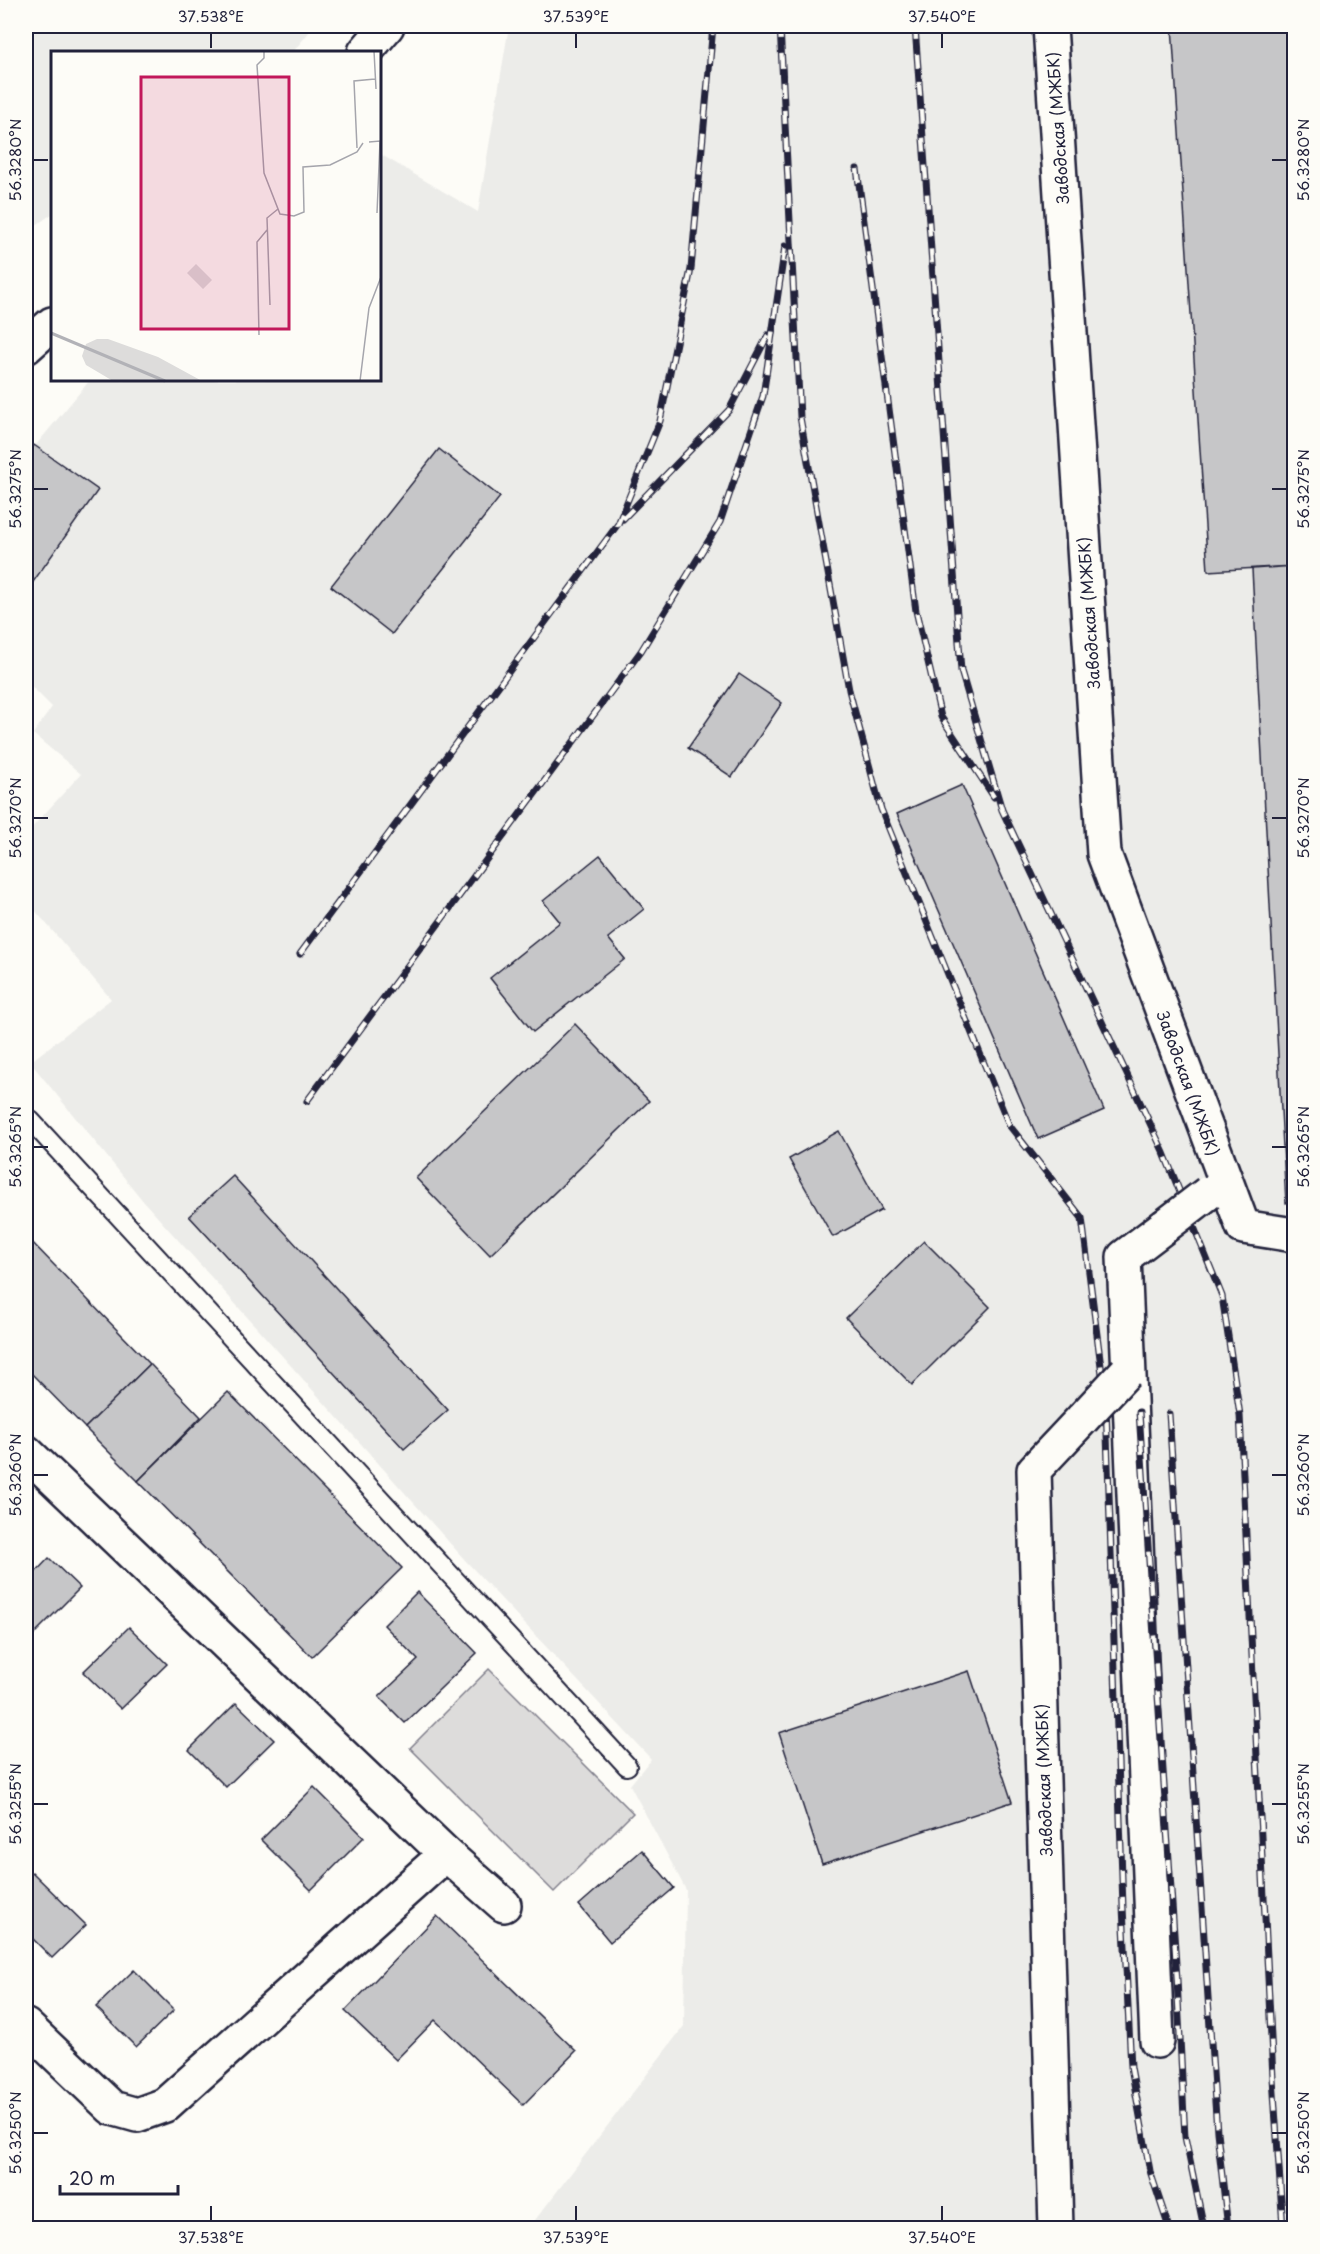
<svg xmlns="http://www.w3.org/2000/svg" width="1320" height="2254" font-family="'Playpen Sans',sans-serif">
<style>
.built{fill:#ecece9}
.green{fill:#dddcdb;stroke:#807f8b;stroke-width:1.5}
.building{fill:#c6c6c8;stroke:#22223b;stroke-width:1.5}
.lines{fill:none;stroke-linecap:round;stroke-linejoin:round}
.service-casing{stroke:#22223b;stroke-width:22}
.minor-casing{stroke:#22223b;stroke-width:38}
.tertiary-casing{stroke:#22223b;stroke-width:38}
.service{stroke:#fdfcf7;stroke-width:18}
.minor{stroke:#fdfcf7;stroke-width:33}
.tertiary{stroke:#fdfcf7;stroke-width:33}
.rail-casing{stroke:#22223b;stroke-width:7}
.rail{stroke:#fdfcf7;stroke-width:4.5;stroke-dasharray:14;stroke-linecap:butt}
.tertiary-bridge-casing{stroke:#22223b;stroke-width:38;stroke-linecap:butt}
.tertiary-bridge{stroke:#fdfcf7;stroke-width:33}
.ticks{fill:none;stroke:#22223b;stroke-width:2}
.labels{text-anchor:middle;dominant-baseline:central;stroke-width:4.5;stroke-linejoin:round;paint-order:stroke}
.street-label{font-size:16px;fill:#22223b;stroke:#fdfcf7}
.inset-river{fill:none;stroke:#b2b2b7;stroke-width:3}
.inset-road{fill:none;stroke:#a5a5ac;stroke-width:1.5}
.view{fill:#c2185b;fill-opacity:0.15;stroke:#c2185b;stroke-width:3}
.inset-edge{fill:none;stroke:#22223b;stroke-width:3}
.neatline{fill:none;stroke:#22223b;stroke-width:2}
.ticks-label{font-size:15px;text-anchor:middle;fill:#22223b}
</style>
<rect width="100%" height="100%" fill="#fdfcf7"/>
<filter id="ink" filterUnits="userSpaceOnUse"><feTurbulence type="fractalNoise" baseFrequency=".0167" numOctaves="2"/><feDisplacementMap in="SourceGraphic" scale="12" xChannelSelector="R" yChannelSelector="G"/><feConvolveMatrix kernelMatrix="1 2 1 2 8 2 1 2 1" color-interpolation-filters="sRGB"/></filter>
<g filter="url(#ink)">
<!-- built -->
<g class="built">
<polygon points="26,26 314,26 293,52 52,52 52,214 26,232"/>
<polygon points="509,26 1294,26 1294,2228 529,2228 684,2026 686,1890 630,1785 651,1759 465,1560 144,1202 30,1062 111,999 26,900 26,834 81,774 33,734 52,707 26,681 26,457 90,380 380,380 380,154 478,212"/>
</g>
<!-- green -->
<polygon class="green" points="489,1669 633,1813 554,1892 410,1748"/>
<!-- building -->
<g class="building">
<polygon points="1172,26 1294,26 1294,566 1208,571"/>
<polygon points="34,445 98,490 26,592 26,457"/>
<polygon points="439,449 500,497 392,634 331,586"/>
<polygon points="1294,566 1294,1202 1286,1203 1252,569"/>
<polygon points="739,674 782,703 732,777 688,748"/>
<polygon points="962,785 1104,1110 1038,1139 897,814"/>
<polygon points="600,855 644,909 608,938 625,959 533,1032 490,978 560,922 543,901"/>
<polygon points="575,1024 649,1101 490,1255 416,1178"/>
<polygon points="839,1131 882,1210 833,1237 789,1159"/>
<polygon points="233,1176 448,1410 404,1449 189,1216"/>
<polygon points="27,1237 150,1364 85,1428 26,1368"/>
<polygon points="924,1241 990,1307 912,1385 846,1318"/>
<polygon points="150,1364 201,1417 138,1481 85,1428"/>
<polygon points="228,1392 402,1568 312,1657 138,1481"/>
<polygon points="49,1558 80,1588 28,1640 26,1638 26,1582"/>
<polygon points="417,1592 477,1653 405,1723 379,1697 418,1660 384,1625"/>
<polygon points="129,1627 167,1664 121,1709 83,1672"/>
<polygon points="969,1671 1012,1802 822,1864 779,1733"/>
<polygon points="236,1703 274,1740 226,1787 189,1750"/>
<polygon points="314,1787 364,1837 311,1890 261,1840"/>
<polygon points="642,1850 674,1888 610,1942 579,1905"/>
<polygon points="32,1872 86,1925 52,1958 26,1932 26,1879"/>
<polygon points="437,1916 576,2051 523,2105 435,2020 396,2060 345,2011"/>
<polygon points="134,1970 174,2010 136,2047 96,2007"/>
</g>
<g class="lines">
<!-- service casing -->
<g class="service-casing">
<polyline id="service" points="26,1118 31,1121 627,1766"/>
</g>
<!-- minor casing -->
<g class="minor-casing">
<g id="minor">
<polyline points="365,52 387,26"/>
<polyline points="26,347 52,324"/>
<polyline points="26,1452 446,1854 504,1905"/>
<polyline points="26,2026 112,2108 137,2115 165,2105 446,1854"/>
</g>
</g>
<!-- tertiary casing -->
<g class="tertiary-casing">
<g id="tertiary">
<polyline points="1050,26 1104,854 1243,1227 1294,1235"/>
<polyline points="1157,2041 1124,1257 1165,1226"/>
<polyline points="1056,2228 1034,1470 1083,1418"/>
</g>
</g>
<!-- service -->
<use href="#service" class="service"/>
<!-- minor -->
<use href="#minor" class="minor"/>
<!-- tertiary -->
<use href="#tertiary" class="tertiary"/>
<!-- rail casing -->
<g class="rail-casing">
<g id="rail">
<polyline points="780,26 800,417 849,690 881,809 1009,1125 1082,1218 1106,1405 1123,1907 1131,2067 1150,2171 1169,2228"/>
<polyline points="915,26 961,671 1002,810 1164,1153 1222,1296 1240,1415 1273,2078 1283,2228"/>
<polyline points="857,169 916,611 941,717 994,797"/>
<polyline points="623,519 729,410 768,335"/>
<polyline points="300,954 618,524 660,421 691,269 713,26"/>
<polyline points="307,1101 641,651 720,522 763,396 785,246"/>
<polyline points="1139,1412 1177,1979 1185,2137 1204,2228"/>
<polyline points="1169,1414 1217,2132 1228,2228"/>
</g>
</g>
<!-- rail -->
<use href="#rail" class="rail"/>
<!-- tertiary-bridge casing -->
<g class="tertiary-bridge-casing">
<g id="tertiary-bridge">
<polyline points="1165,1226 1208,1193"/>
<polyline points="1083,1418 1126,1372"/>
</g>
</g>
<!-- tertiary-bridge -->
<use href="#tertiary-bridge" class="tertiary-bridge"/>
</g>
</g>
<!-- ticks -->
<path class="ticks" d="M211,33V48M576,33V48M942,33V48M33,160H48M1272,160H1287M33,489H48M1272,489H1287M33,818H48M1272,818H1287M33,1147H48M1272,1147H1287M33,1475H48M1272,1475H1287M33,1804H48M1272,1804H1287M33,2133H48M1272,2133H1287M211,2206V2221M576,2206V2221M942,2206V2221"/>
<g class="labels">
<!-- street labels -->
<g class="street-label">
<text transform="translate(1057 128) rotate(-94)">Заводская (МЖБК)</text>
<text transform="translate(1088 613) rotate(-94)">Заводская (МЖБК)</text>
<text transform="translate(1189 1083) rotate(70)">Заводская (МЖБК)</text>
<text transform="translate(1043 1780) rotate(-92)">Заводская (МЖБК)</text>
</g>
</g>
<!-- overview -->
<g transform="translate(51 51)">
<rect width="330" height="330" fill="#fdfcf7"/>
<path d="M145,213L161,229L152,238L136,222ZM46,288H57L107,306L151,330H62L35,314L31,305L35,293Z" fill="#dddcdb"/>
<path class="inset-river" d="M0,282L114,330"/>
<path class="inset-road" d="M213,0V7L206,14L213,122L229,163L243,165L253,161L252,116L279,114L306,101L312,92M323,0L325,38M318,91L329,90L326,162M306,97L303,30L324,28M219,254L216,167L227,158M208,284L206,191L216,179M309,330L318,257L330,226"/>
<path class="view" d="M90,26H238V278H90Z"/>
<rect width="330" height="330" class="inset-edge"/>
</g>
<!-- margin -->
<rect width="1320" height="2254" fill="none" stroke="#fdfcf7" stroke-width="66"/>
<!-- scale -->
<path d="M60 2185v9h118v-9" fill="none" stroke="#22223b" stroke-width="3"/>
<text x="69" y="2185" font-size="18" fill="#22223b" stroke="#fdfcf7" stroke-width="4.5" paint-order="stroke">20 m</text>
<rect x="33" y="33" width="1254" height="2188" class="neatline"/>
<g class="ticks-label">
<text x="211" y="22">37.538°E</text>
<text x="576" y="22">37.539°E</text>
<text x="942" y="22">37.540°E</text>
<text transform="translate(16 160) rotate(-90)" y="5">56.3280°N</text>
<text transform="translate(1304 160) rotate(-90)" y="5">56.3280°N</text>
<text transform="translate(16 489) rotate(-90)" y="5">56.3275°N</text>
<text transform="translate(1304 489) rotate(-90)" y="5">56.3275°N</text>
<text transform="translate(16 818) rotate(-90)" y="5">56.3270°N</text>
<text transform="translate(1304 818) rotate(-90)" y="5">56.3270°N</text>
<text transform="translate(16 1147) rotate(-90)" y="5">56.3265°N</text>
<text transform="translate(1304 1147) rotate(-90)" y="5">56.3265°N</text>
<text transform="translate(16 1475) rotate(-90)" y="5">56.3260°N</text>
<text transform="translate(1304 1475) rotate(-90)" y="5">56.3260°N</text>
<text transform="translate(16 1804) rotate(-90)" y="5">56.3255°N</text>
<text transform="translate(1304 1804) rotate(-90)" y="5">56.3255°N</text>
<text transform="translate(16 2133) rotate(-90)" y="5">56.3250°N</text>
<text transform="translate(1304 2133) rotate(-90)" y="5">56.3250°N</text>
<text x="211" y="2243">37.538°E</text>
<text x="576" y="2243">37.539°E</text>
<text x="942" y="2243">37.540°E</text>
</g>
</svg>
